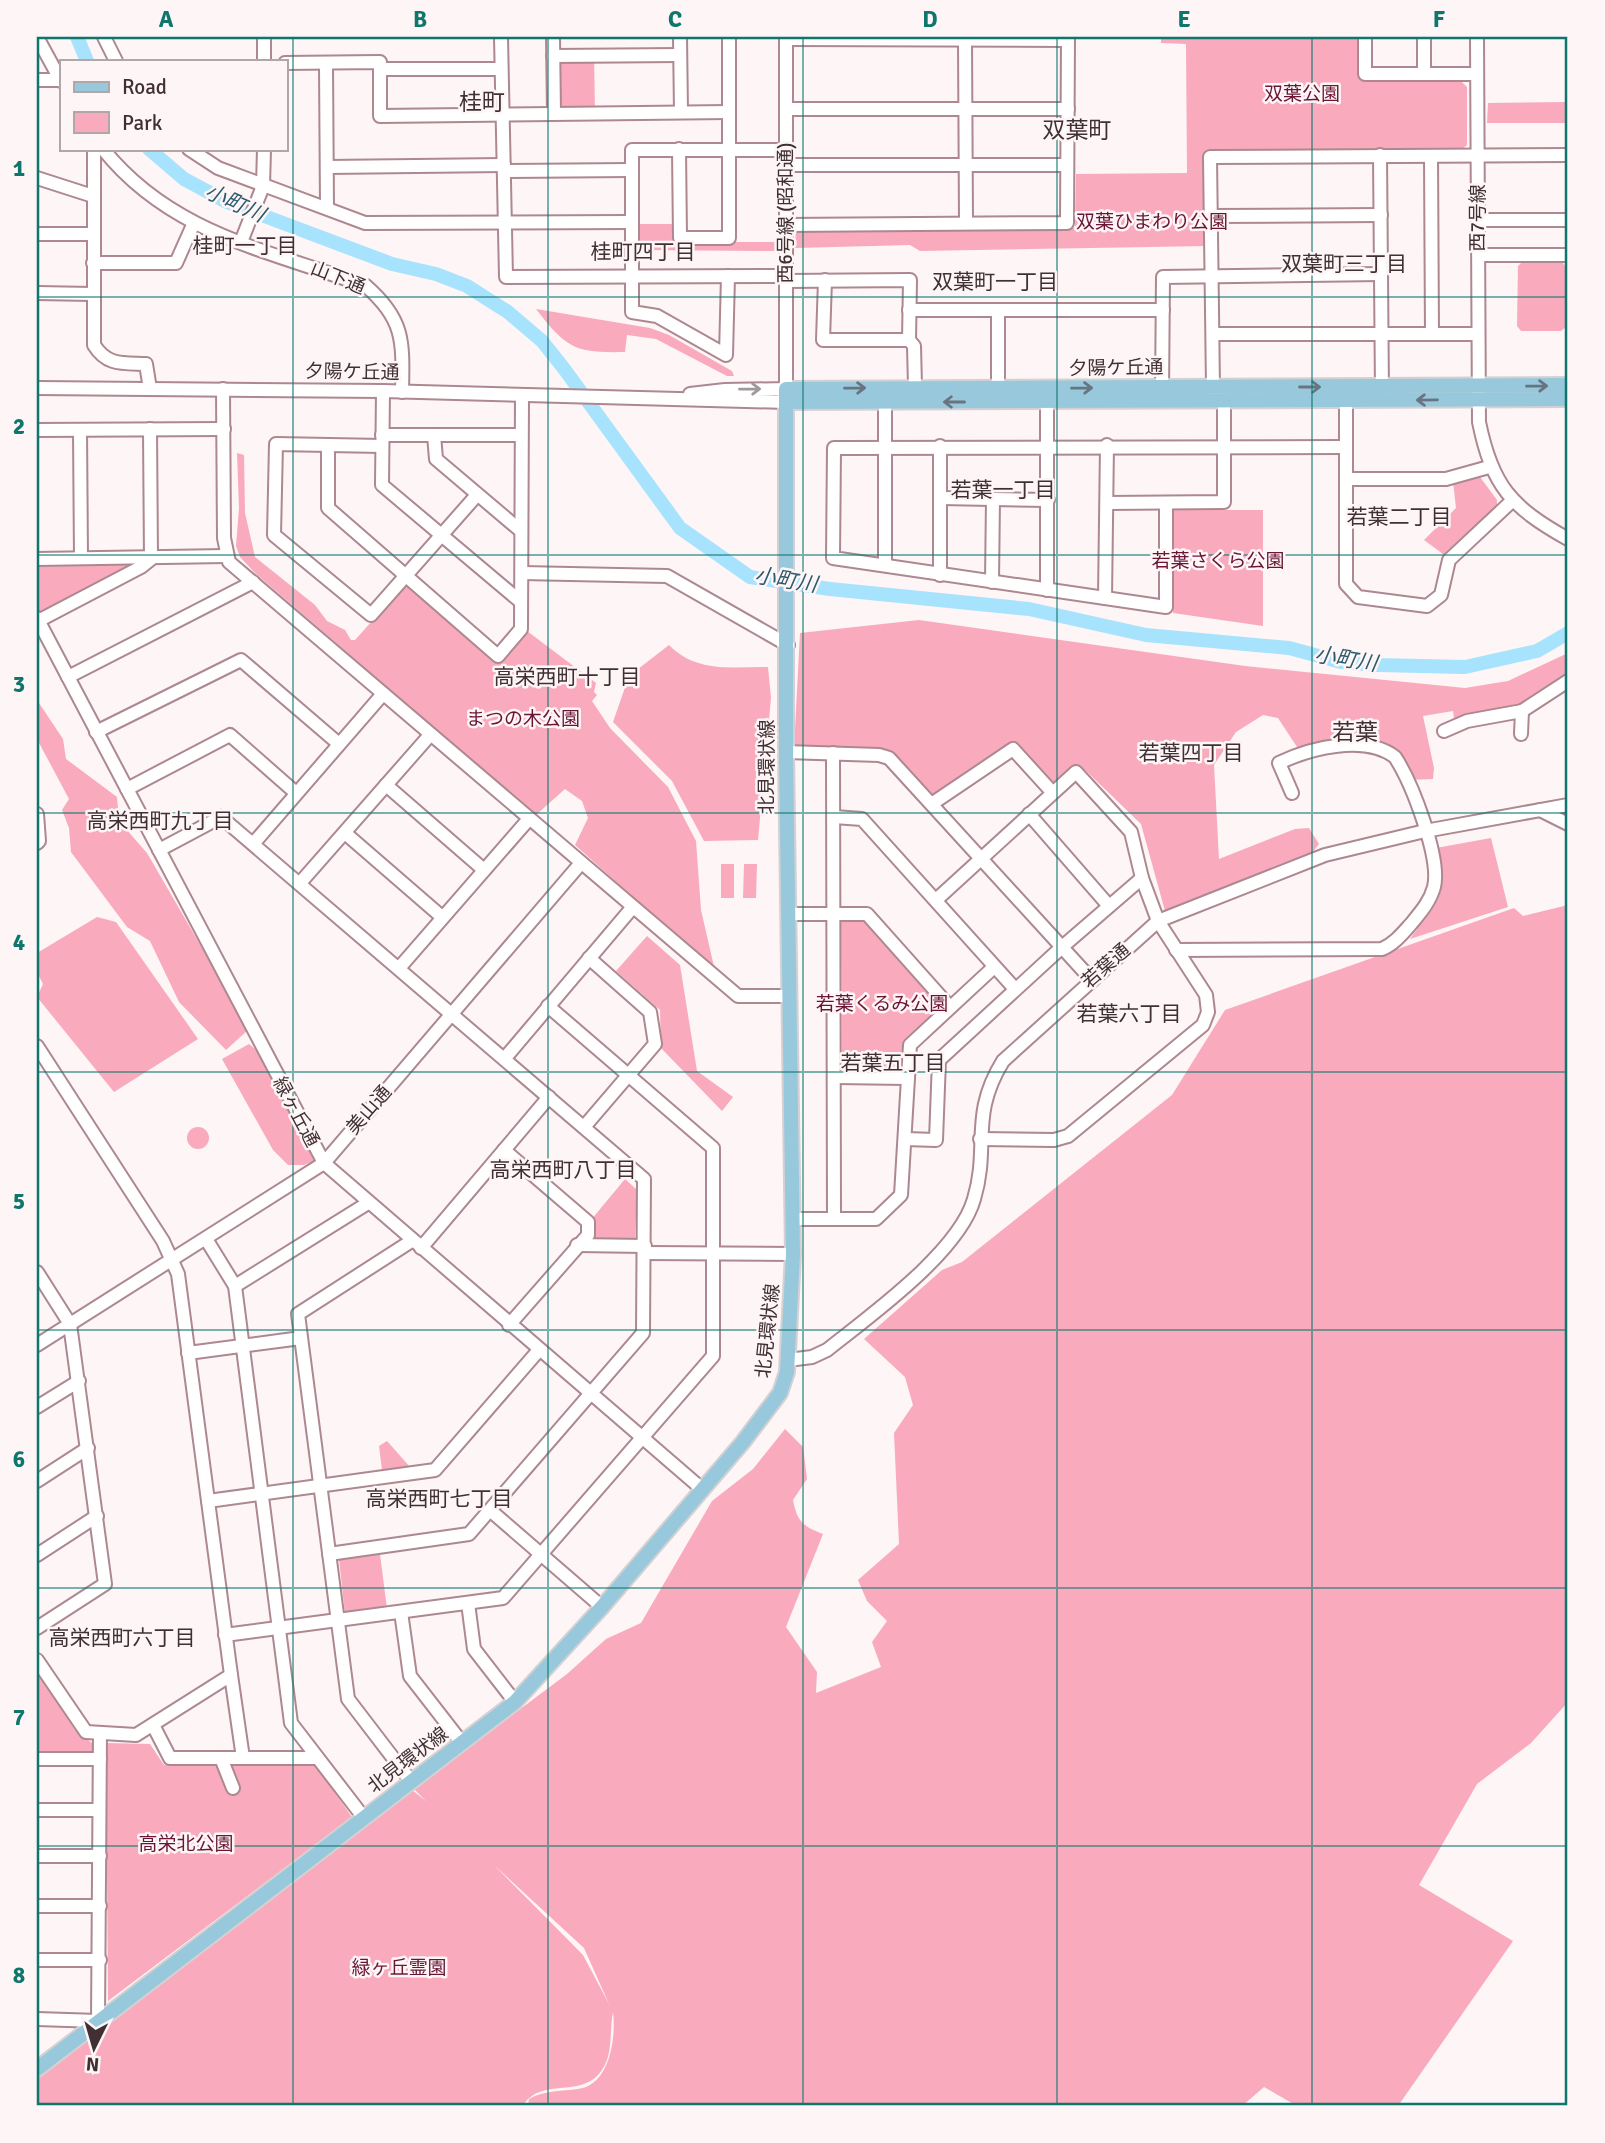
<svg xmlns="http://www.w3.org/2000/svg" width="1605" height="2143" font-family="Signika,'Noto Sans JP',sans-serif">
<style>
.green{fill:#f9aabd;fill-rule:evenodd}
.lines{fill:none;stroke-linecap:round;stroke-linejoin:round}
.river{stroke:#a8e3fe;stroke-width:14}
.minor-casing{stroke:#ad8890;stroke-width:16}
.major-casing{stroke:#d5d1d2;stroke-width:18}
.minor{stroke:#fff;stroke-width:12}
.major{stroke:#98c8dc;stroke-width:14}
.oneway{stroke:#687480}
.oneway2{stroke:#a0989a}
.grid{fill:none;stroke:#0f766e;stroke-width:2;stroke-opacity:0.55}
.labels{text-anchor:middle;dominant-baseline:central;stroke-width:5;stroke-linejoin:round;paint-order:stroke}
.park-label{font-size:19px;fill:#691534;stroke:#fdf5f6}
.street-label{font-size:19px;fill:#403034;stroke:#fdf5f6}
.water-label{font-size:21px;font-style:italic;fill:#2c5a6d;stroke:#fdf5f6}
.neighbourhood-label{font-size:21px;fill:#403034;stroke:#fdf5f6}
.quarter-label{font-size:23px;fill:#403034;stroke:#fdf5f6}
.neatline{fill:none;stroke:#0f766e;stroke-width:2.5}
.grid-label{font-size:23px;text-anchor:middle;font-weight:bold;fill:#0f766e}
</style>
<rect width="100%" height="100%" fill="#fdf5f6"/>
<!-- green -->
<g class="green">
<polygon points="1161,37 1361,37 1362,80 1461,81 1467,87 1467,145 1461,150 1206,153 1208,246 920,251 910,245 795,248 796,228 1075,228 1076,174 1187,173 1186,44 1161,43"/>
<polygon points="594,55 595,113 554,113 553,56"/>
<polygon points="1568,102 1568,123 1487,123 1488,103"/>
<polygon points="636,224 676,224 677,242 775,242 775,251 637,250"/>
<polygon points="1524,260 1561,260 1565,266 1566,327 1561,331 1521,331 1517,326 1518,266"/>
<path d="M536,309L650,328L669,335L732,371L734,376H727L656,339L627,335L625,352C575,353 567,349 536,309Z"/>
<polygon points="237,453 244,455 245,513 255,557 315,605 327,621 345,630 351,640 355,640 408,581 498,660 527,631 596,683 594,692 597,695 592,701 610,728 668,787 696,841 701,910 715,971 575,845 588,818 582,801 565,789 536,815 255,573 240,557 236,546 239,508"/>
<polygon points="1480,477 1497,500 1497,507 1447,557 1424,540 1456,508 1453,481"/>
<polygon points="1172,510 1263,510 1263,626 1173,613"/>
<polygon points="37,559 151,559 37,618"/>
<polygon points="919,620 1245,666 1465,688 1508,681 1568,653 1568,682 1519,710 1454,718 1453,711 1423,716 1434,768 1433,779 1407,780 1395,751 1299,750 1278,718 1263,715 1236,732 1214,765 1219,859 1295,829 1309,828 1319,844 1311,854 1165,911 1141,824 1081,766 1055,785 1018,745 934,796 889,751 794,748 800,633"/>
<path d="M669,645C696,673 732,667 768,667L771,698L758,840L704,841L672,781L613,722L629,676Z"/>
<polygon points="37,700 63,739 66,759 117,797 119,821 147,853 249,1029 226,1050 179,1002 150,941 127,927 71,852 69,828 62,810 69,799 37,739"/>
<path d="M1491,838L1508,907L1410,939C1440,898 1448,900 1436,848Z"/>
<rect x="721" y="864" width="13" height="34"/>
<polygon points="744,864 757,864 756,898 743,898"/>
<path d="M1568,905V1702L1531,1743L1477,1784L1419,1885L1513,1941L1398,2106H1297L1264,2087L1242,2106H528L529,2099C546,2089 565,2092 583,2088C611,2080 616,2035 613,2012C610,2027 612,2046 607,2060C590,2105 542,2073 523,2106H37V2077L284,1882L412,1790L426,1801L414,1789L567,1674L606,1639L641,1623L712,1501L753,1469L785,1429L803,1447L807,1479L793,1500C797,1521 802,1526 823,1534L786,1627L817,1672L816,1693L881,1667L872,1642L887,1621L867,1601L858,1580L899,1544L894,1433L913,1405L905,1377L864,1339L942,1270L962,1262L1172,1095L1225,1010L1514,908L1523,916ZM494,1865L584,1948L609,2004L583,1955Z"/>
<polygon points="97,917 116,922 198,1039 114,1092 37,997 43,984 37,972 37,953"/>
<polygon points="841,920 864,920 940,1007 904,1042 901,1072 842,1070"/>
<polygon points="647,936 680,965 697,1071 733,1097 722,1111 661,1048 660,1010 616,971"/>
<polygon points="249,1044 258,1051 314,1161 304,1165 288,1165 273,1150 222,1059"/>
<circle cx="198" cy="1138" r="11"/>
<polygon points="625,1179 637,1190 635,1242 594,1241 595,1223 591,1220"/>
<polygon points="387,1441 410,1467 382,1470 379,1446"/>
<polygon points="380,1554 387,1609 345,1614 339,1559"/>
<polygon points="37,1671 75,1730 92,1743 92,1752 37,1752"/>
<polygon points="106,1743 150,1744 164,1765 314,1763 352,1817 108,2001"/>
</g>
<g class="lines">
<!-- river -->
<g class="river">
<polyline points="77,37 87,61"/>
<polyline points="149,149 184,179 227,202 392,264 436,274 467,286 508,312 542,341 565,370 680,528 750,577 830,589 1029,609 1146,635 1289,648 1341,662 1378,665 1465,667 1537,651 1568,633"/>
</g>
<!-- minor casing -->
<g class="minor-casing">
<g id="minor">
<polyline points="37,37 61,81"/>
<polyline points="104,37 116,61"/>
<polyline points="264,37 264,61"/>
<polyline points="501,37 506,277 785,276"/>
<polyline points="553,37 554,113"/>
<polyline points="680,37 681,112"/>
<polyline points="1365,37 1365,74 1477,74"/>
<polyline points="1424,37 1424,74"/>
<path d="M1477,37L1479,422C1492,486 1511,507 1568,539"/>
<polyline points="786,39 1068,40"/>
<polyline points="965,40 966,223"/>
<polyline points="553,56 680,55"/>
<polyline points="285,63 380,62 380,69 501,69"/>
<polyline points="326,65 327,208"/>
<polyline points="380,69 380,116 729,112"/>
<polyline points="37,80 60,80"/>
<polyline points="786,109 1068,109"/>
<path d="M94,149V345C107,366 123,363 146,364L150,389"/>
<path d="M103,149C171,234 268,250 366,286C405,320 403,342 402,392"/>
<polyline points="189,149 218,168 365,223 631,222"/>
<polyline points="679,149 680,238 729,238 729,37"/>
<polyline points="1380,155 1382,393"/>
<polyline points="1431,156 1432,334"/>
<polyline points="786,165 1067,165"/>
<polyline points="327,167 504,165"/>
<polyline points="506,171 631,170"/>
<polyline points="37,178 93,196"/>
<polyline points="1212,216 1381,215"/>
<polyline points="1479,220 1568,220"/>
<polyline points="785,225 1067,223 1068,37"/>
<polyline points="37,234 93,234"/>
<polyline points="241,242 263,186 264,149"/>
<polyline points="1479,255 1568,255"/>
<polyline points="93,263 176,263 193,225"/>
<polyline points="728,276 726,355 657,316 632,312 632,150 786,150"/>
<polyline points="825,280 823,340 909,340"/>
<polyline points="786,281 910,280 909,340 914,346 915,386"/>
<polyline points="37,293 92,294"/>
<polyline points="909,310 1163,310"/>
<polyline points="998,310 998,397"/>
<polyline points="1213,334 1478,334"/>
<polyline points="37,388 383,391 787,402"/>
<polyline points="223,389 224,538 229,562 738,996 789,996"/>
<polyline points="383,391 382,485 521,602"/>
<polyline points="1047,392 1047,590"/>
<polyline points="1346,393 1346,584 1358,597 1427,606 1441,595 1449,560 1513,500"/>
<polyline points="690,394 725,390 786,389 786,37"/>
<polyline points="1162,394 1163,277 1381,274"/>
<polyline points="37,430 224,429"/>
<polyline points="80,430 81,558"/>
<polyline points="382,435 520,435"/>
<polyline points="434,435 436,459 521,531"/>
<polyline points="328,446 328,508 498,656 521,629 522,396"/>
<polyline points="382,446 276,444 274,535 371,615 476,496"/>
<polyline points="1346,479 1446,479 1489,467"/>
<polyline points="941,498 1048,500"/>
<polyline points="1107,503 1224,502 1224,400 1213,387 1210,157 1568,155"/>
<polyline points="1166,503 1166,607 833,558 834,448 1346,447"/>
<polyline points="37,559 226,556"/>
<polyline points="885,565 885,394"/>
<polyline points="522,573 667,576 788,645"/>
<polyline points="940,575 940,446"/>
<polyline points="992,582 993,499"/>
<polyline points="1105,598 1107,445"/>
<polyline points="37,618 324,1163 702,1489"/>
<polyline points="38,621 141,567 151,559 150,429"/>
<polyline points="68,677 253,582"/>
<polyline points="1444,731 1467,721 1522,711 1568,681"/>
<polyline points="96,732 241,660 339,744"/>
<polyline points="1521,734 1522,711"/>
<polyline points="786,752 879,755 889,758 1091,979"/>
<polyline points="833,753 834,1219"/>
<polyline points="386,785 484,870"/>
<polyline points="127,789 230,735 296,793"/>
<polyline points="933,803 1013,749 1052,792"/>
<polyline points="1540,810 1568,824"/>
<polyline points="37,814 39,841 37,843"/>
<polyline points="1029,814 1109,906"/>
<polyline points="834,817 862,819 1015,989"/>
<polyline points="345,833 442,917"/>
<polyline points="253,844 382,695"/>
<polyline points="159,850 221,817 644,1179 643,1333 469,1534 329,1554"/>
<polyline points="300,883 430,735"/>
<polyline points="936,900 1076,772 1131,832 1142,878 1158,921 1206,995 1208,1012 1203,1025 1068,1136 1054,1140 980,1139"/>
<polyline points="788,914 867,914 949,1006"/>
<path d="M1176,950L1382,949C1394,944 1402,934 1411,924C1420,913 1430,902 1434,887C1441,858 1412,783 1395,757C1365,734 1310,748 1279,763L1292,793"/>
<polyline points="400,967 528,820"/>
<polyline points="37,1046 163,1241 178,1274 231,1675 136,1735 86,1732 37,1660"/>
<polyline points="505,1058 632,908"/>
<polyline points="836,1077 907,1078"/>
<polyline points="584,1127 655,1044 650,1012 589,958"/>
<polyline points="905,1139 936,1140 939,1060 1062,947 1142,878"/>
<polyline points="504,1150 588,1222 588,1235 509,1325"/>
<polyline points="792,1219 876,1219 901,1195 910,1045 994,967"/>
<polyline points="206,1239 235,1286 291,1723 364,1818"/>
<polyline points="577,1245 645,1246"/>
<polyline points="421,1248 549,1097"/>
<polyline points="645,1253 793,1254"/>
<polyline points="37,1272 70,1324 105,1584 37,1628"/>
<polyline points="235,1286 368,1203"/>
<polyline points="37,1345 324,1163 581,863"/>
<polyline points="188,1353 301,1338"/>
<path d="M788,1360L812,1357L827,1350C871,1315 959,1252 974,1199C990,1146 969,1116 1003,1061L1158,921L1325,855L1425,831L1568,805"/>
<polyline points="37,1407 79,1381"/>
<polyline points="37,1481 88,1448"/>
<polyline points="208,1501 435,1470 539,1350"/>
<polyline points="491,1511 602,1607"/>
<polyline points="37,1555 97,1516"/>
<polyline points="468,1603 474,1649 515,1702"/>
<polyline points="401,1612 410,1676 462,1743"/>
<polyline points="225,1635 503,1598 713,1356 713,1148 548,1006"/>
<polyline points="231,1675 243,1758"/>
<polyline points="153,1725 170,1758 317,1758"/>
<polyline points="221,1758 233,1788"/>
<polyline points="37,1759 100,1759"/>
<polyline points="410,1780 348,1699 298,1314 413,1240"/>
<polyline points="37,1810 99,1810"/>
<polyline points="37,1856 100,1856"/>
<polyline points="37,1906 100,1906"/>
<polyline points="37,1960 100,1960"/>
<polyline points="37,2019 98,2021 100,1733"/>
</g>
</g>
<!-- major casing -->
<g class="major-casing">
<g id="major">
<polyline points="787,402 1568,399"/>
<polyline points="37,2069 515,1702 602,1607 743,1442 780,1393 787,1372 793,1254 786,752 786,389 1568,385"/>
</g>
</g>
<!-- minor -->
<use href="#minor" class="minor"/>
<!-- major -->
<use href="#major" class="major"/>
</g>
<!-- one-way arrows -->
<defs><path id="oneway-shaft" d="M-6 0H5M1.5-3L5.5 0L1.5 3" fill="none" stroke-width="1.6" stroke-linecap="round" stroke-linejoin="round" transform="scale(1.75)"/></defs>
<g class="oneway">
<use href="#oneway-shaft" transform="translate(1537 386) rotate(-1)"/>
<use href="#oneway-shaft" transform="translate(1310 387)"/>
<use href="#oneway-shaft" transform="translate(855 388) rotate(-1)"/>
<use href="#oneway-shaft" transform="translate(1082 388) rotate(-1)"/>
<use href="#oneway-shaft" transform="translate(1427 400) rotate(179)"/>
<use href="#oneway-shaft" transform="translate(954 402) rotate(-180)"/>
</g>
<use class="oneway2" href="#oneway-shaft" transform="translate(750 389) rotate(-1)"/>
<!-- grid -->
<path class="grid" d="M293,37V2106M548,37V2106M803,37V2106M1057,37V2106M1312,37V2106M37,297H1568M37,555H1568M37,813H1568M37,1072H1568M37,1330H1568M37,1588H1568M37,1846H1568"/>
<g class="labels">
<!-- park labels -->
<g class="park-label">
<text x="1302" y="94">双葉公園</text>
<text x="1152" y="222">双葉ひまわり公園</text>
<text x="1218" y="561">若葉さくら公園</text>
<text x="523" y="719">まつの木公園</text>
<text x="882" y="1004">若葉くるみ公園</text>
<text x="186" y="1844">高栄北公園</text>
<text x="399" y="1968">緑ヶ丘霊園</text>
</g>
<!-- street labels -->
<g class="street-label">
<text transform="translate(786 213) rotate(-90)">西6号線 (昭和通)</text>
<text transform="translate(1478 218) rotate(-90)">西7号線</text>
<text transform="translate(338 278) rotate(22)">山下通</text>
<text transform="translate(1116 368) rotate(-1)">夕陽ケ丘通</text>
<text transform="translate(352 372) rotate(1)">夕陽ケ丘通</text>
<text transform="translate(767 767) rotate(-90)">北見環状線</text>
<text transform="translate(1106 966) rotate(-41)">若葉通</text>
<text transform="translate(369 1110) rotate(-49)">美山通</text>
<text transform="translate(296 1112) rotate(62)">緑ヶ丘通</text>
<text transform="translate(768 1331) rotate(-84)">北見環状線</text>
<text transform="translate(408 1760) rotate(-37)">北見環状線</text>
</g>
<!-- water labels -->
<g class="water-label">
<text transform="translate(235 203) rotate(24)">小町川</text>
<text transform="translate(786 580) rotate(9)">小町川</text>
<text transform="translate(1346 659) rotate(9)">小町川</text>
</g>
<!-- neighbourhood labels -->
<g class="neighbourhood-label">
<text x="245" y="246">桂町一丁目</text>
<text x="643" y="252">桂町四丁目</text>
<text x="1344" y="264">双葉町三丁目</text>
<text x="995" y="282">双葉町一丁目</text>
<text x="1003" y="490">若葉一丁目</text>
<text x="1399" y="517">若葉二丁目</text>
<text x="567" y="677">高栄西町十丁目</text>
<text x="1191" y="753">若葉四丁目</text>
<text x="160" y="821">高栄西町九丁目</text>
<text x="1129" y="1014">若葉六丁目</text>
<text x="893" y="1063">若葉五丁目</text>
<text x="563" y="1170">高栄西町八丁目</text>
<text x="439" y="1499">高栄西町七丁目</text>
<text x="122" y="1638">高栄西町六丁目</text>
</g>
<!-- quarter labels -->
<g class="quarter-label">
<text x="482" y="102">桂町</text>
<text x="1077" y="130">双葉町</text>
<text x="1355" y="732">若葉</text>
</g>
</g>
<!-- border -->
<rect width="1605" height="2143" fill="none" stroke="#fdf5f6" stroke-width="77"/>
<!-- legend -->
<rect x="60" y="60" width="228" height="91" fill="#fdf5f6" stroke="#b1a6a8" stroke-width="2"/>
<rect x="74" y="82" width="35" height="10" fill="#98c8dc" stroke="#b1a6a8" stroke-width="2"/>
<text x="122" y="94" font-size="21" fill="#403034">Road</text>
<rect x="74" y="112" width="35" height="21" fill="#f9aabd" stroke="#b1a6a8" stroke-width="2"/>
<text x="122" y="130" font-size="21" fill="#403034">Park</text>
<!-- north arrow -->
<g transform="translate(94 2048) rotate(185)" stroke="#fdf5f6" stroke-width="5" paint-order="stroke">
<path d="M0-5L12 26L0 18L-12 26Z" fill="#403034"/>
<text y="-10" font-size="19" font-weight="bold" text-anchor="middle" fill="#403034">N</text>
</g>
<rect x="38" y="38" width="1528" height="2066" class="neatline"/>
<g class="grid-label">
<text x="166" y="27">A</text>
<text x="420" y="27">B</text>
<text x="675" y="27">C</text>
<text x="930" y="27">D</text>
<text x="1184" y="27">E</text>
<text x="1439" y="27">F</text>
<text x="19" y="176">1</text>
<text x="19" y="434">2</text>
<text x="19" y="692">3</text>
<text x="19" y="950">4</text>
<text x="19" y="1209">5</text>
<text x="19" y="1467">6</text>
<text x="19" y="1725">7</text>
<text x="19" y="1983">8</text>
</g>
</svg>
